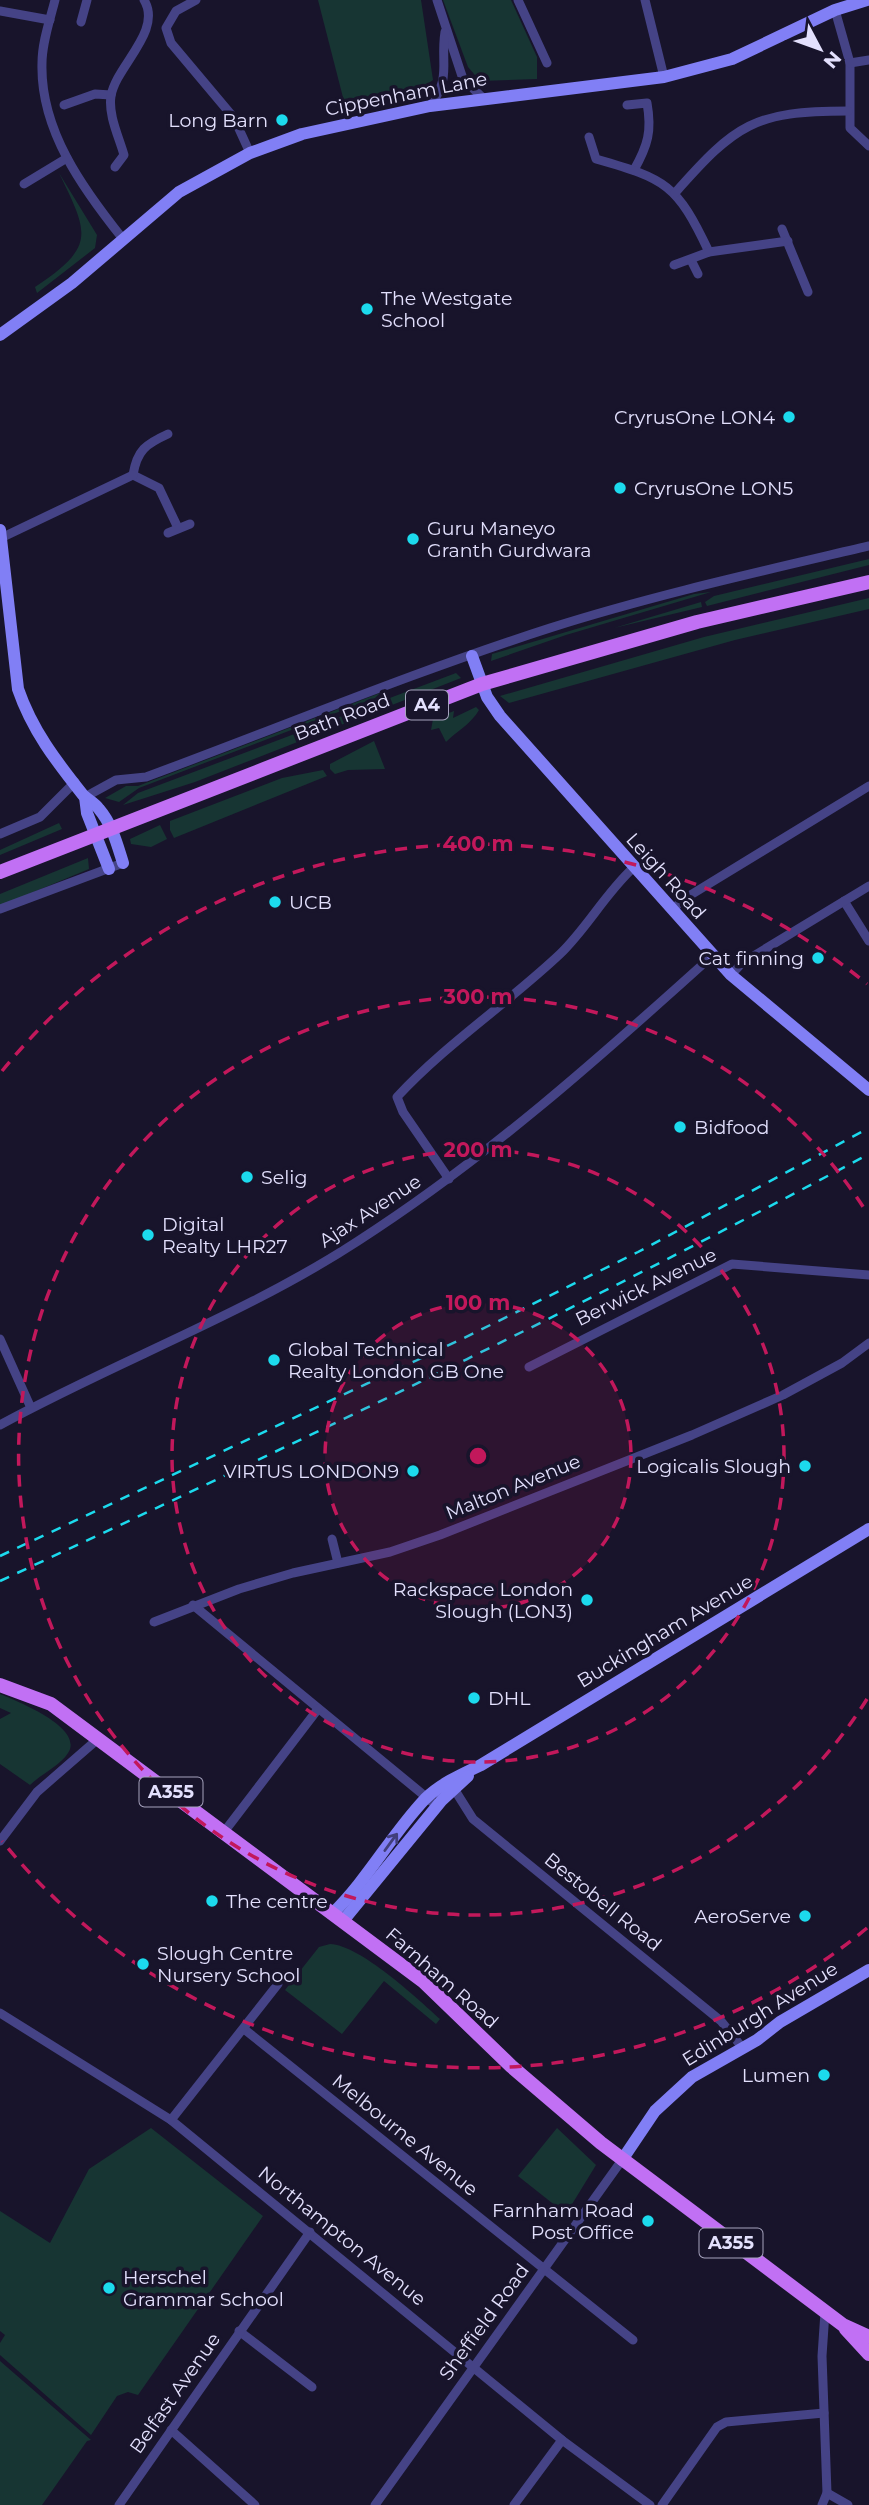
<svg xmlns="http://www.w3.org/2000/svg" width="869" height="2505" font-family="Montserrat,sans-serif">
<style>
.green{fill:#173533}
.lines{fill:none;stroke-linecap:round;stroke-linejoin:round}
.street{stroke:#454386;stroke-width:9}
.secondary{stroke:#817ff5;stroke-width:12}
.primary{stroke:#c170f4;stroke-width:14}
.rail{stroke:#1cdaed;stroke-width:2.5;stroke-dasharray:10 9;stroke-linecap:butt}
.oneway{stroke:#423f7c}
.ring{fill:none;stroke:#c2185b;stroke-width:3.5;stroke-dasharray:12 9}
.poi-dot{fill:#1cdaed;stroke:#18142b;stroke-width:2.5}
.labels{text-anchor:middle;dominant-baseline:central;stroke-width:7;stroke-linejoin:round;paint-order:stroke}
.shield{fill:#18142b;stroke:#a6a3be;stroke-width:2}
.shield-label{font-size:18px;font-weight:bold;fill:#e3e0fd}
.street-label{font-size:19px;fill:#e3e0fd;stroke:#18142b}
.poi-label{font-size:19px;fill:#e3e0fd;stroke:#18142b;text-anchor:start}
.centre{fill:#c2185b;stroke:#18142b;stroke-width:3.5}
.ring-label{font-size:21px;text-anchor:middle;font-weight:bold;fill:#c2185b;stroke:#18142b;stroke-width:7;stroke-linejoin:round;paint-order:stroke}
</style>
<rect width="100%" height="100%" fill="#18142b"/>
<!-- green -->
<g class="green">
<polygon points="318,0 421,0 433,80 420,89 347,113"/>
<polygon points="443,0 511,0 537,57 537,79 480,81 468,67"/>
<path d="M59,173L97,235L95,248L37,293L35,287C97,246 88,233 59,173Z"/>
<polygon points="869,559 869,565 707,606 705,602 714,596"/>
<polygon points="711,592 566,635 491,661 492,654 694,594"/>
<polygon points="869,598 869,609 735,640 509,703 500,696 704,637"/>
<polygon points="701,602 702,607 614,628"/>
<polygon points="456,673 461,678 195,782 123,805 138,793"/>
<polygon points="380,693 375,698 139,788 119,802 105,798 126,786 138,786"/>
<path d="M476,707L479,710C471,724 457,731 446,742L439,728L431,730L433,719L454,711L453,718Z"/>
<polygon points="374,741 385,769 348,770 335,774 330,769 330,764"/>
<polygon points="323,770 327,776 174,838 170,830 170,821 282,778"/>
<polygon points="59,823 62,829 0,855 0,850"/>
<polygon points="160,825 167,839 151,847 131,844 130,839"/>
<polygon points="88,858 89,869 0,906 0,894"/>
<path d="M0,1694C17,1701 85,1728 68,1753C60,1766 41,1774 30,1785L0,1764V1719L11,1713L0,1708Z"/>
<path d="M330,1944C360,1945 417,1998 440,2019L436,2024L384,1981L342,2034L285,1990L319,1947Z"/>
<polygon points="151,2128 263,2216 138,2395 128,2392 117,2396 91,2435 0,2355 0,2343 5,2335 0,2331 0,2211 50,2243 89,2169"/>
<polygon points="557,2128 596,2165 566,2214 518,2176"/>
<polygon points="0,2361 91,2440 87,2441 42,2505 0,2505"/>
</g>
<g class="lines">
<!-- street -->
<g class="street">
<path d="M55,0C50,20 42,42 42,63C40,130 83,189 123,239"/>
<polyline points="196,0 176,11 166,28 171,43 234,118 250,153"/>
<polyline points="437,0 463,79 483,98"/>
<polyline points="518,0 547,63"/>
<polyline points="645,0 664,77"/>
<polyline points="835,10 850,63 850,128 869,146"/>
<polyline points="0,11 50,20"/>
<polyline points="81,22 87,0"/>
<polyline points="850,63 869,60"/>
<polyline points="64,105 95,94 111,95"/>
<path d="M627,105L647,103C652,131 648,145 634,170"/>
<path d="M430,106C452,77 440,63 445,32"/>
<path d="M589,137L596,159C666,179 677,184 709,252"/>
<path d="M115,167L124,155C119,137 108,115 111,96C116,66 163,31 144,0"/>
<polyline points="24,184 67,158"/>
<path d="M675,193C736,124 754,111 848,111"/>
<polyline points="782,229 808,292"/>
<polyline points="691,260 698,274"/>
<polyline points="674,265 709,252 788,241"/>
<polyline points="133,475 159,488 178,528"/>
<path d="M133,475C137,450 146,444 168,434"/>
<polyline points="168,533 190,524"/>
<polyline points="3,537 133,475"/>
<path d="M85,797L116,780L146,777C281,727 413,672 550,628C654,595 763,571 869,546"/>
<polyline points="0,834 40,817 75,782"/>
<polyline points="844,901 869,941"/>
<polyline points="0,909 123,863"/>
<polyline points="672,910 684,899 869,786"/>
<polyline points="731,975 742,963 869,886"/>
<path d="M449,1179L403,1112L397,1097C446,1044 507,1004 560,954C587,928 605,894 633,868"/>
<polyline points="0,1339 31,1408"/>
<polyline points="529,1367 732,1264 869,1275"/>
<path d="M0,1425C117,1361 246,1314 358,1241C487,1158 599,1058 712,956"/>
<polyline points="332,1539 338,1563"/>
<polyline points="193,1605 437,1806"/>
<polyline points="154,1622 239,1589 293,1573 390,1552 440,1535 692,1435 783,1395 842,1363 869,1343"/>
<polyline points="451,1784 473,1819 721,2021 741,2046"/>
<polyline points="224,1832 318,1709"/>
<polyline points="0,1841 37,1792 99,1738"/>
<polyline points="0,2013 171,2120 562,2440 650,2505"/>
<polyline points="244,2029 633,2340"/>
<polyline points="171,2120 278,1984"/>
<polyline points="239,2331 312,2387"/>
<polyline points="171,2430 255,2505"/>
<polyline points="827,2493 848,2505"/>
<polyline points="119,2505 310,2232"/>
<polyline points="375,2505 622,2160"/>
<polyline points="514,2505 562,2440"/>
<polyline points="662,2505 717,2427 726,2422 824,2413"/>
<polyline points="822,2505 827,2493 822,2356 825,2312"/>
</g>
<!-- secondary -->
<g class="secondary">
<polyline points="0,335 72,283 179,192 250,153 302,134 430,106 664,77 732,59 835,10 867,0"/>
<path d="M0,530L18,689C32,730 56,761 83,795C88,800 95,803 99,809C112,824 117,844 123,863"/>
<polyline points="472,656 487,697 500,716 731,975 869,1090"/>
<polyline points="85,797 87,813 109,869"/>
<path d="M332,1914C368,1879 391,1835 425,1799C440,1784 462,1774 481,1765L869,1529"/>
<polyline points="343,1921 442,1800 468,1776"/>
<polyline points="622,2160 655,2111 692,2077 757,2040 780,2022 869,1970"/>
</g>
<!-- primary -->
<g class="primary">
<polyline points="0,872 482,684 697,622 869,582"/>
<polyline points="0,1685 51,1704 424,1982 511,2066 601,2143 843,2325 869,2337"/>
<polyline points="846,2329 869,2354"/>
</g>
<!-- rail -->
<g class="rail">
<polyline points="0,1556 464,1338 638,1252 869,1128"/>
<path d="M0,1581C293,1445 584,1306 869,1154"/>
</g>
</g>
<!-- one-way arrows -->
<defs><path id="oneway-shaft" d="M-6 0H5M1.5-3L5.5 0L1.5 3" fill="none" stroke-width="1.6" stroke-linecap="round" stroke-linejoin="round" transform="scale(1.75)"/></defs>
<use class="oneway" href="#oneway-shaft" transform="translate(391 1842) rotate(-54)"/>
<!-- distance rings -->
<circle cx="478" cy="1456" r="153" fill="#c2185b" fill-opacity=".12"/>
<g class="ring">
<circle cx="478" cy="1456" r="153"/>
<circle cx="478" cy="1456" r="306"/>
<path d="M867 1699A459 459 0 1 1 867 1213"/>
<path d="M867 1928A612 612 0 0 1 2 1841M2 1071A612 612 0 0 1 867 984"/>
</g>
<!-- markers -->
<g class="poi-dot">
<circle cx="282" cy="120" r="7"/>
<circle cx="367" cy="309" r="7"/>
<circle cx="789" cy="417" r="7"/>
<circle cx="620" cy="488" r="7"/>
<circle cx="413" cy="539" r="7"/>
<circle cx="275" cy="902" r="7"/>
<circle cx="818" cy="958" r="7"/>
<circle cx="680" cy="1127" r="7"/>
<circle cx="247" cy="1177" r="7"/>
<circle cx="148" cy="1235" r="7"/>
<circle cx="274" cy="1360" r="7"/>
<circle cx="805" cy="1466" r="7"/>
<circle cx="413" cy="1471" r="7"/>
<circle cx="587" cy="1600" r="7"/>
<circle cx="474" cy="1698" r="7"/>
<circle cx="212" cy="1901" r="7"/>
<circle cx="805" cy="1916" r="7"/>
<circle cx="143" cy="1964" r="7"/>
<circle cx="824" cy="2075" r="7"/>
<circle cx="648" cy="2221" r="7"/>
<circle cx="109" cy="2288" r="7"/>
</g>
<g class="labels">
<!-- shield labels -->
<g class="shield">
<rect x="406" y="690.5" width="42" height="29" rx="5"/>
<rect x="139.5" y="1777.5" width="63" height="29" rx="5"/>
<rect x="699.5" y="2228.5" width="63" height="29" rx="5"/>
</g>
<g class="shield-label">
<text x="427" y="705">A4</text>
<text x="171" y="1792">A355</text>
<text x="731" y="2243">A355</text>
</g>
<!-- street labels -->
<g class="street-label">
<text transform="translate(406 94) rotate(-11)">Cippenham Lane</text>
<text transform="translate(342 717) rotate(-21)">Bath Road</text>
<text transform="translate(666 876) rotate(48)">Leigh Road</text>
<text transform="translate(370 1211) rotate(-33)">Ajax Avenue</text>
<text transform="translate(646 1287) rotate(-26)">Berwick Avenue</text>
<text transform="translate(513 1487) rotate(-22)">Malton Avenue</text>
<text transform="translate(665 1631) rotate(-31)">Buckingham Avenue</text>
<text transform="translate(603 1902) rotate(39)">Bestobell Road</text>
<text transform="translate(442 1978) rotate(41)">Farnham Road</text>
<text transform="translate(760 2014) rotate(-32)">Edinburgh Avenue</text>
<text transform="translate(405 2135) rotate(39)">Melbourne Avenue</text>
<text transform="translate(342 2236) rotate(39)">Northampton Avenue</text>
<text transform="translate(484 2322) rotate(-54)">Sheffield Road</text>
<text transform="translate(175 2393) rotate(-55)">Belfast Avenue</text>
</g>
<!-- poi labels -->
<g class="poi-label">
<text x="268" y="120" text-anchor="end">Long Barn</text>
<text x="381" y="298">The Westgate<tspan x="381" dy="22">School</tspan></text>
<text x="775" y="417" text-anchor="end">CryrusOne LON4</text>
<text x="634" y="488">CryrusOne LON5</text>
<text x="427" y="528">Guru Maneyo<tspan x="427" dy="22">Granth Gurdwara</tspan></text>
<text x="289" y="902">UCB</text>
<text x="804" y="958" text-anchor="end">Cat finning</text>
<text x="694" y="1127">Bidfood</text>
<text x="261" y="1177">Selig</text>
<text x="162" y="1224">Digital<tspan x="162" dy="22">Realty LHR27</tspan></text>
<text x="288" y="1349">Global Technical<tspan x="288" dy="22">Realty London GB One</tspan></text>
<text x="791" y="1466" text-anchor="end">Logicalis Slough</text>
<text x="399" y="1471" text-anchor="end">VIRTUS LONDON9</text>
<text x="573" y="1589" text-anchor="end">Rackspace London<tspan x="573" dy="22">Slough (LON3)</tspan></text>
<text x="488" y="1698">DHL</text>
<text x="226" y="1901">The centre</text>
<text x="791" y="1916" text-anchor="end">AeroServe</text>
<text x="157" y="1953">Slough Centre<tspan x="157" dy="22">Nursery School</tspan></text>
<text x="810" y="2075" text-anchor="end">Lumen</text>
<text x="634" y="2210" text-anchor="end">Farnham Road<tspan x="634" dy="22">Post Office</tspan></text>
<text x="123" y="2277">Herschel<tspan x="123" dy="22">Grammar School</tspan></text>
</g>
</g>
<circle cx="478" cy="1456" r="10" class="centre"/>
<g class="ring-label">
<text x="478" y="851">400 m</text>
<text x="478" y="1004">300 m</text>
<text x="478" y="1157">200 m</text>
<text x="478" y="1310">100 m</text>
</g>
<!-- north arrow -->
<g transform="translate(820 49) rotate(131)" stroke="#18142b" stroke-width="5" paint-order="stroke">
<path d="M0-5L12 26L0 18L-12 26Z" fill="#e3e0fd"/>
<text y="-10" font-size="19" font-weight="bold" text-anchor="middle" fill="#e3e0fd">N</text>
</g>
</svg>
